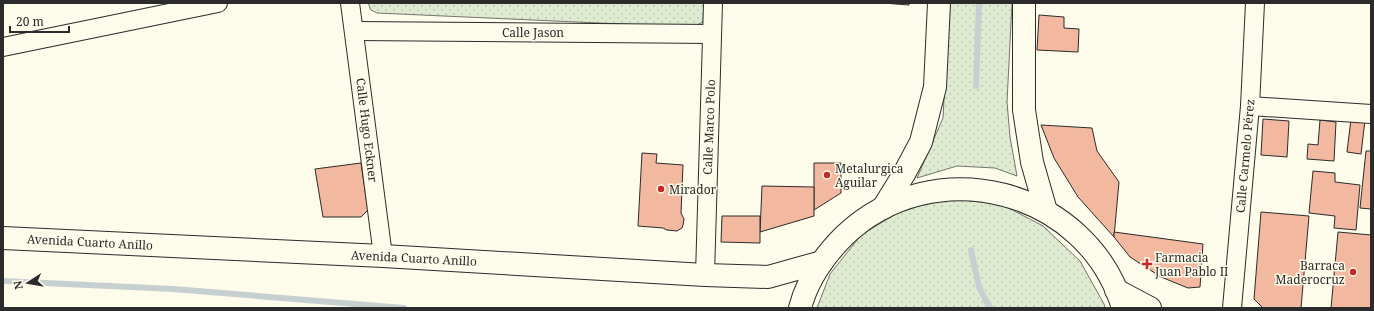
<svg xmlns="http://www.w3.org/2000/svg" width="1374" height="311" font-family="'Noto Serif',serif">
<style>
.green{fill:url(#green-dots);stroke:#74746e}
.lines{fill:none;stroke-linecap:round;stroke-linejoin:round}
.stream{stroke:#c7d0d0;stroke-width:6}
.building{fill:#f2b8a0;stroke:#2b2b2b}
.street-casing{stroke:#2b2b2b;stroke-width:20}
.secondary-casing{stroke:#2b2b2b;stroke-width:24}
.highway-casing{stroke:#2b2b2b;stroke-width:24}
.street{stroke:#fdfbea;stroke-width:18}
.secondary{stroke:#fdfbea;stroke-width:22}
.highway{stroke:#fdfbea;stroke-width:22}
.poi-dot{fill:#c62828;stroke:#fdfbea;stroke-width:1.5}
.labels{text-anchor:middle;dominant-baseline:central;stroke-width:3;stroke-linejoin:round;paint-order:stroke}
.street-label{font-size:12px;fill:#2b2b2b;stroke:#fdfbea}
.poi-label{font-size:12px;fill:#2b2b2b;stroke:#fdfbea;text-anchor:start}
</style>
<defs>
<pattern id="green-dots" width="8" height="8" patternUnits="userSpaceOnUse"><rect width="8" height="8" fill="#deebd1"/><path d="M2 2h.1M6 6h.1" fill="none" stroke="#bfcab4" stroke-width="1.8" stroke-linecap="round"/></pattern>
</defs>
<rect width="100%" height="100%" fill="#fdfbea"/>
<!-- green -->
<g class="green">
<polygon points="368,3 704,3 703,22 695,26 688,27 377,13 371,10"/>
<polygon points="949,3 1012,3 1007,102 1010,137 1017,176 995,168 957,166 917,178 943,118"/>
<polygon points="952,199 1001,204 1043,226 1080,261 1104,304 1105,308 817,308 830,274 861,235 904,209"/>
</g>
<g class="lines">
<!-- stream -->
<g class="stream">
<polyline points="976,86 979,3"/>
<polyline points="971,250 979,287 990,308"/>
<polyline points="3,281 173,289 404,308"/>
</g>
</g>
<!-- building -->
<g class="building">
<polygon points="883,3 909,3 909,5"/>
<polygon points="1039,15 1064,17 1064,28 1079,29 1078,52 1037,50"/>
<polygon points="1263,119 1289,121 1287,157 1261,155"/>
<polygon points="1351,119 1365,120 1361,154 1347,152"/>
<polygon points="1320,120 1336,122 1334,161 1307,159 1308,144 1318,145"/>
<polygon points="1041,125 1092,128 1097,151 1119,182 1114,237 1078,197 1054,158"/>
<polygon points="1366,151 1371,151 1371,209 1360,208"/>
<polygon points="642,153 657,154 656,163 683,165 681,213 684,219 683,225 682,228 677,231 667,230 663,228 638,226"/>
<polygon points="361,163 368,210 361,217 323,217 315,169"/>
<polygon points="814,163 841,163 841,193 814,210"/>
<polygon points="1313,171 1335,173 1335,182 1360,185 1356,230 1334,228 1335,216 1309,213"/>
<polygon points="762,186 814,187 814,216 760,232"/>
<polygon points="1261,212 1309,216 1301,308 1263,308 1254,299"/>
<polygon points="722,216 760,216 760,243 721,242"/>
<polygon points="1114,232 1203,244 1200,287 1188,288 1161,277 1130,257 1114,237"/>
<polygon points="1338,232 1371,235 1371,308 1331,308"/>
</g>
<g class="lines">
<!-- street casing -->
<g class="street-casing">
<g id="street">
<polyline points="350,3 383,256"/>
<polyline points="355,31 712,34"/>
<polyline points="3,47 218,3"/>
<polyline points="1250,106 1371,114"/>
<polyline points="705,275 713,3"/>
<polyline points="1232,308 1250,106 1255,3"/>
</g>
</g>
<!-- secondary casing -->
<g class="secondary-casing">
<g id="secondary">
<polyline points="1024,3 1024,110 1032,162 1046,211"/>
<polyline points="883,208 904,174 921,142 935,87 939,3"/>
</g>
</g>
<!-- highway casing -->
<g class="highway-casing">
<g id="highway">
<polyline points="3,238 383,256 705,275 768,277 822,262"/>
<polyline points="1116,290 1150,308"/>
<path d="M800,308C807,281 824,256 844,236C933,150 1087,188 1123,308"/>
</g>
</g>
<!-- street -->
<use href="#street" class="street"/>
<!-- secondary -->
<use href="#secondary" class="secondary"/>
<!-- highway -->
<use href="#highway" class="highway"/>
</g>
<!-- markers -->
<g class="poi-dot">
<circle cx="827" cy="175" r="4"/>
<circle cx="661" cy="189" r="4"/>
<path d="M1145 258h4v4h4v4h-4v4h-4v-4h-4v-4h4z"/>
<circle cx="1353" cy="272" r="4"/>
</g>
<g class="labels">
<!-- street labels -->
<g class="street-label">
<text x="533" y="32">Calle Jason</text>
<text transform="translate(709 127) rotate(-88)">Calle Marco Polo</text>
<text transform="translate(367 130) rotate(83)">Calle Hugo Eckner</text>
<text transform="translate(1245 156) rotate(-85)">Calle Carmelo Pérez</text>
<text transform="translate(90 242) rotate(3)">Avenida Cuarto Anillo</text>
<text transform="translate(414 258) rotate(3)">Avenida Cuarto Anillo</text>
</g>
<!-- poi labels -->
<g class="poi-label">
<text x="835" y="168">Metalurgica<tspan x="835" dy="14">Aguilar</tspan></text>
<text x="669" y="189">Mirador</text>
<text x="1155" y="257">Farmacia<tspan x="1155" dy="14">Juan Pablo II</tspan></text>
<text x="1345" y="265" text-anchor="end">Barraca<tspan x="1345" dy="14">Maderocruz</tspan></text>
</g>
</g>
<!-- border -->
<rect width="1374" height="311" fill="none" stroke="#2b2b2b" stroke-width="8"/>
<!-- north arrow -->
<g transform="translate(28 283) rotate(258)" stroke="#fdfbea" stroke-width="3" paint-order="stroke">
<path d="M0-3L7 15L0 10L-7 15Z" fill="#2b2b2b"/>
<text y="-6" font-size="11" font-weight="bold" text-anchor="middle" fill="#2b2b2b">N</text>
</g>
<!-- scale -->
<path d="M10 26v6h59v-6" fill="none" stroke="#2b2b2b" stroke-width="2"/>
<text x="16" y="26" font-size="12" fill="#2b2b2b" stroke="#fdfbea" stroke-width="3" paint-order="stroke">20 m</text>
</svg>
